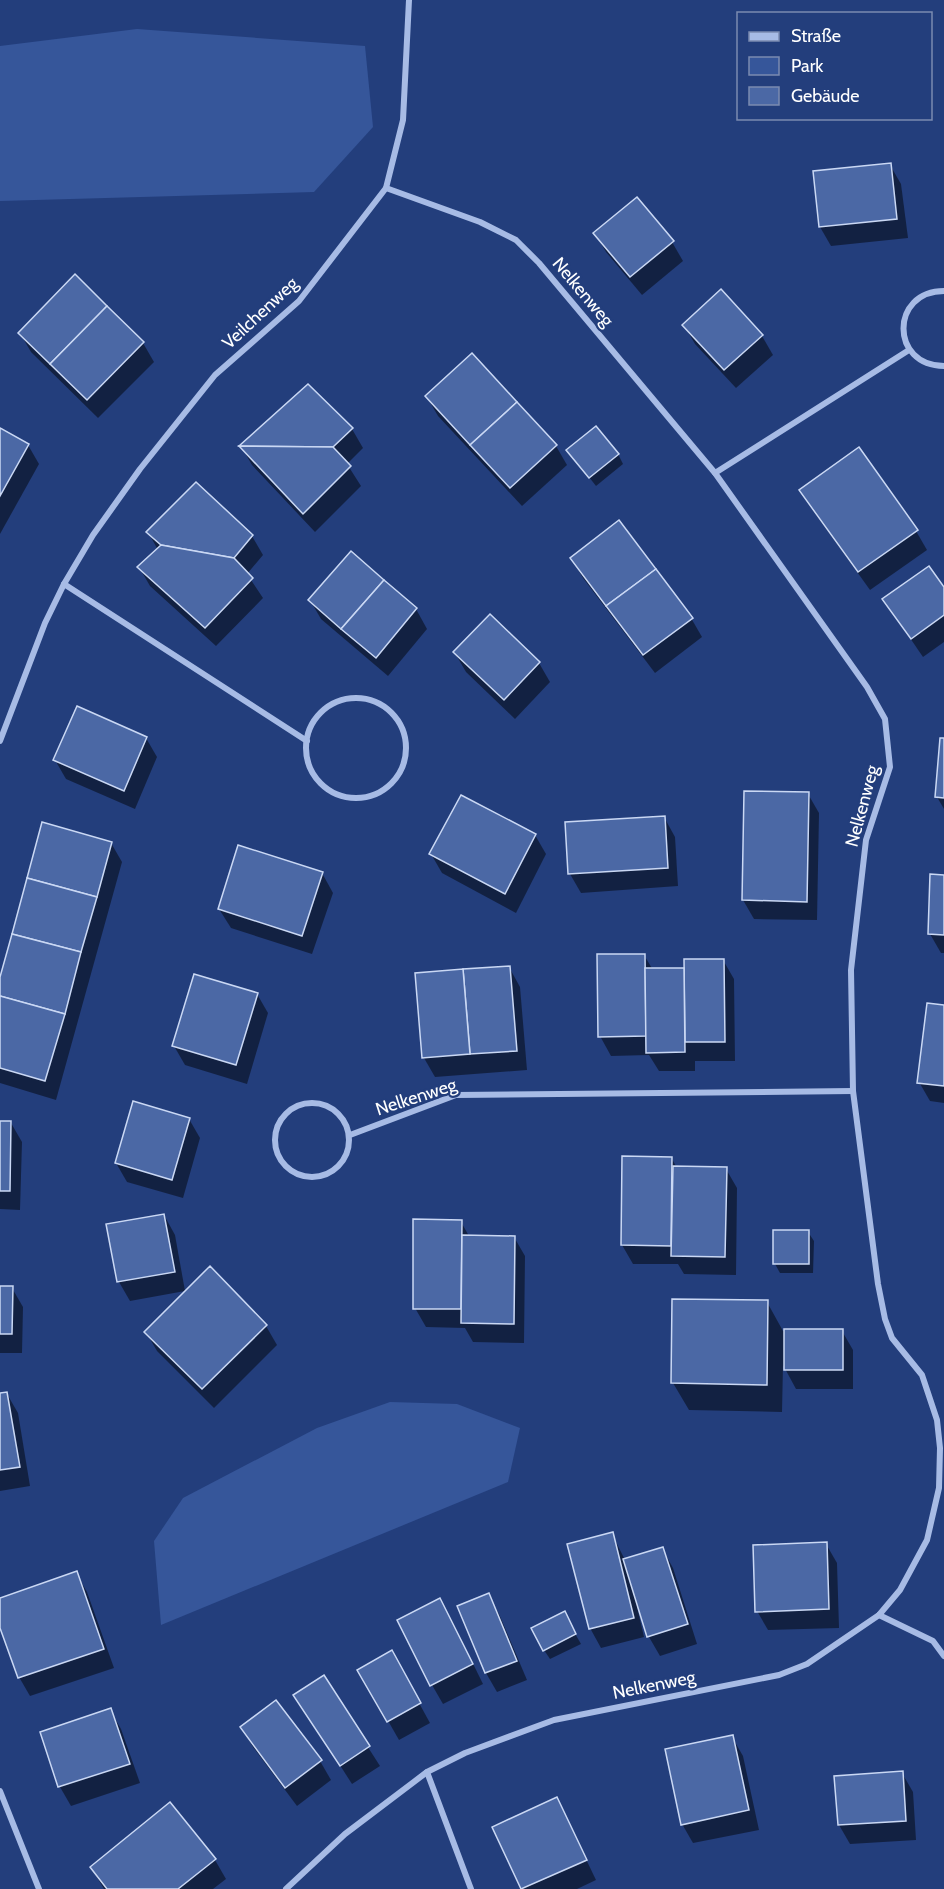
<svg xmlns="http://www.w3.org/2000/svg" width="944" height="1889" font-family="Cabin,sans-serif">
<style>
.green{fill:#36569a}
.shadow{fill:#0007}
.building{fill:#4b68a5;stroke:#cad8f4;stroke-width:1.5}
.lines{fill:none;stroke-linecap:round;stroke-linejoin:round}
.minor{stroke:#a7bbe5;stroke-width:6}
.labels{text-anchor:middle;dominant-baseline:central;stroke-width:4.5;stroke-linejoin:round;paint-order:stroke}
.street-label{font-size:18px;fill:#fff;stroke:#233e7c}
</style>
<rect width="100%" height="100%" fill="#233e7c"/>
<!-- green -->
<g class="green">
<polygon points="137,29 365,46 373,127 314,192 0,201 0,46"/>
<polygon points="390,1402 457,1404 520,1428 508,1482 161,1625 154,1541 183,1498 317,1428"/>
</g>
<!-- shadow -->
<g class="shadow">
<polygon points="890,165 901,184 908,238 831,246 820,227 815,172"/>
<polygon points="595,233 672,242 683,261 642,295 606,252"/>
<polygon points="684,325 762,336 773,355 736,388 695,344"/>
<polygon points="20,333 143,343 154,362 98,418 31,352"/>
<polygon points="472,355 556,446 567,465 522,506 438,416 427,397"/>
<polygon points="0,429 28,445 39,464 0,534"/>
<polygon points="352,429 363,448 347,464 361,486 315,532 252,465 241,446"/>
<polygon points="568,450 618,454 623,464 596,486"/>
<polygon points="801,490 916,531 927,550 870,590 812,509"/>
<polygon points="148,532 252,536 263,555 247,574 263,598 216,646 150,586 139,567 158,550"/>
<polygon points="351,553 416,609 427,629 388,676 321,619 310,600"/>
<polygon points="572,559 691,618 702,637 655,673 583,578"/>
<polygon points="944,589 944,642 923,657 884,600"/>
<polygon points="455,653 539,663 550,682 515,719 466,672"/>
<polygon points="146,738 157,757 135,809 66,779 55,760"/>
<polygon points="944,739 944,809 937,797"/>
<polygon points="808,794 819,813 817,920 754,919 743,900"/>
<polygon points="664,817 675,837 678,886 581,893 570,874"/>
<polygon points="535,835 546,854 516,913 442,873 431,854"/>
<polygon points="111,843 122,862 56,1100 0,1083 0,982"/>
<polygon points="322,873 333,893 312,954 231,928 219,909"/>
<polygon points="944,876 944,953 941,953 930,934"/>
<polygon points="644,955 653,970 686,969 723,960 734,979 735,1061 695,1061 695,1071 659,1071 649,1055 611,1056 600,1036"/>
<polygon points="509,967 520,987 527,1070 435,1077 424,1058 417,974"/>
<polygon points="257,994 268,1013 247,1084 185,1065 174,1046"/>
<polygon points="944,1007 944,1103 930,1101 919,1082"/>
<polygon points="189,1119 200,1138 183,1198 127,1182 116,1163"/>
<polygon points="0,1123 11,1123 22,1142 20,1210 0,1209"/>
<polygon points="672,1159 677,1168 726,1169 737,1188 736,1275 684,1274 678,1264 633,1264 622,1245"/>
<polygon points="164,1215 175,1235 185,1291 130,1301 119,1282 108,1225"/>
<polygon points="461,1222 469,1236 514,1237 525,1256 524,1343 473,1342 465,1328 426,1327 415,1308"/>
<polygon points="808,1232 814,1241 813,1273 780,1273 775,1264"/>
<polygon points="0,1287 12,1288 23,1307 22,1353 0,1353"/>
<polygon points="767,1302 783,1331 842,1331 853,1350 853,1389 796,1389 783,1365 782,1412 689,1410 673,1383"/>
<polygon points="266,1326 277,1345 214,1408 157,1351 146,1332"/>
<polygon points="7,1394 18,1413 30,1486 0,1491 0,1395"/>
<polygon points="612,1534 625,1560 662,1548 673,1568 697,1644 660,1656 649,1637 639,1606 637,1607 644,1637 601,1648 590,1628"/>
<polygon points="826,1544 837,1563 839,1628 768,1630 757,1611"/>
<polygon points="76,1573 87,1592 114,1668 30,1696 19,1677 0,1623 0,1599"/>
<polygon points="488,1595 499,1614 527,1680 497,1692 486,1673 459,1607"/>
<polygon points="451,1619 483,1684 443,1704 432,1685"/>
<polygon points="569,1623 581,1644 550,1659 544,1650"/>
<polygon points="391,1652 430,1723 399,1740 359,1670"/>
<polygon points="323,1677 380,1766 352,1784 295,1695"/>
<polygon points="110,1710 121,1729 140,1783 71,1806 60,1787 42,1733"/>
<polygon points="242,1728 320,1761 331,1780 297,1806 253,1747"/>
<polygon points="732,1737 743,1756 759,1830 693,1843 682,1824"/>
<polygon points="902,1773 913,1792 916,1840 850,1844 839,1825"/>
<polygon points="557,1799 596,1880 577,1889 523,1889 494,1828"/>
<polygon points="215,1860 226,1879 213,1889 104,1889 91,1867"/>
</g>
<!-- building -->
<g class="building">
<polygon points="891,163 897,219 819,227 813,171"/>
<polygon points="637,197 674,241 630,277 593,233"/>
<polygon points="75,274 107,306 50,364 18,333"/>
<polygon points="721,289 763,335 724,370 682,325"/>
<polygon points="107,306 144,342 87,400 50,364"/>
<polygon points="472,353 517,402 470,445 425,396"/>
<polygon points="308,384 353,428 333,447 239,446"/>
<polygon points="517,402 557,445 510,488 470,445"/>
<polygon points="596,426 619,454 589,478 566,450"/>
<polygon points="0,428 29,444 0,496"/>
<polygon points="239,446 333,447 351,466 303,514"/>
<polygon points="859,447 918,530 858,572 799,490"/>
<polygon points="196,482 253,535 234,558 161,545 146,532"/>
<polygon points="619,520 656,569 606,606 570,558"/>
<polygon points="161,545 234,558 253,578 205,628 137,567"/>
<polygon points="351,551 384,580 341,629 308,600"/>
<polygon points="929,566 944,587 944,615 911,639 882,599"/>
<polygon points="656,569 693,618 643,655 606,606"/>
<polygon points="384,580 417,608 376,658 341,629"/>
<polygon points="490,614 540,662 504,700 453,652"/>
<polygon points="77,706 147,737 124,791 53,760"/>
<polygon points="940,738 944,738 944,798 935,797"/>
<polygon points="744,791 809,792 807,902 742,900"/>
<polygon points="461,795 536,834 505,894 429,854"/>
<polygon points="665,816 668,868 568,874 565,822"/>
<polygon points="42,822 112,842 97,897 27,878"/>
<polygon points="238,845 323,872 302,936 218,909"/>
<polygon points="930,874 944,875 944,935 928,934"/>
<polygon points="27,878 97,897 81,952 12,934"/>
<polygon points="12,934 81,952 65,1014 0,996 0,977"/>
<polygon points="597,954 645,954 646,1036 598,1037"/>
<polygon points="684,959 724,959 725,1042 685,1042"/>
<polygon points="510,966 517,1051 470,1054 463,969"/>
<polygon points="645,968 684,968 685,1052 646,1053"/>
<polygon points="463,969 470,1054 422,1058 415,973"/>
<polygon points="194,974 258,993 236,1065 172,1046"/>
<polygon points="0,996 65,1014 45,1081 0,1068"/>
<polygon points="927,1003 944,1005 944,1086 917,1083"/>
<polygon points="133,1101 190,1118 172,1180 115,1163"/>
<polygon points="0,1121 11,1121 10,1191 0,1191"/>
<polygon points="622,1156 672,1157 671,1246 621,1245"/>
<polygon points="673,1166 727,1167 725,1257 671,1256"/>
<polygon points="164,1214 175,1272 117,1282 106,1224"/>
<polygon points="413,1219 462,1220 461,1309 413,1309"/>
<rect x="773" y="1230" width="36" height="34"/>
<polygon points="462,1235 515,1236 514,1324 461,1323"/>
<polygon points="210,1266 267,1325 202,1389 144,1332"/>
<polygon points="0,1286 13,1286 12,1334 0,1334"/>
<polygon points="672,1299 768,1300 767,1385 671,1383"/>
<rect x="784" y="1329" width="59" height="41"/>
<polygon points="7,1392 20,1467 0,1470 0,1393"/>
<polygon points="613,1532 634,1618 589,1629 567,1544"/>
<polygon points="827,1542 829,1609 755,1612 753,1545"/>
<polygon points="663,1547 688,1624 647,1637 623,1559"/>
<polygon points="77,1571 104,1649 18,1678 0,1628 0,1598"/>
<polygon points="489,1593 517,1661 485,1673 457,1606"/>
<polygon points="440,1598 473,1664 430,1686 397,1620"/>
<polygon points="565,1611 576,1634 543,1651 531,1628"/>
<polygon points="392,1650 421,1703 387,1722 357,1670"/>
<polygon points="324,1675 370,1746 340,1766 293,1695"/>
<polygon points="276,1700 322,1760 285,1788 240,1727"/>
<polygon points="111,1708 130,1764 58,1787 40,1732"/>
<polygon points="733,1735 749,1810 681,1825 665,1749"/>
<polygon points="903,1771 906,1821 838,1825 834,1776"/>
<polygon points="557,1797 587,1860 521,1889 492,1827"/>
<polygon points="170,1802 216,1859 178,1889 107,1889 90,1867"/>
</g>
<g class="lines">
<!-- minor -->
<g class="minor">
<path d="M944,291C890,291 890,366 944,366"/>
<polyline points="715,473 909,350"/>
<polyline points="64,584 307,741"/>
<circle cx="356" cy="748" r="50"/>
<polyline points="0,741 45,623 64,584 93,535 140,469 215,375 299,301 386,188 403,120 409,0"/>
<circle cx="312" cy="1140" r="37"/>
<polyline points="350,1135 456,1095 853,1091"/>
<polyline points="879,1615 933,1641 944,1656"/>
<polyline points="427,1772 471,1889"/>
<polyline points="0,1791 39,1889"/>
<polyline points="286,1889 345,1834 427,1772 465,1753 554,1720 779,1675 807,1664 879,1615 900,1590 927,1540 939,1488 940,1448 937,1420 922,1375 892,1338 885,1319 878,1284 853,1091 851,970 866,840 890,767 885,719 867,687 715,473 539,263 516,240 480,222 386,188"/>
</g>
</g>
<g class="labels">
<!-- street labels -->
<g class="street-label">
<text transform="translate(583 292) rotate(50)">Nelkenweg</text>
<text transform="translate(260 313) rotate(-43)">Veilchenweg</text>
<text transform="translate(862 806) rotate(-75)">Nelkenweg</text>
<text transform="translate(416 1097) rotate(-18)">Nelkenweg</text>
<text transform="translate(654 1685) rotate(-11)">Nelkenweg</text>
</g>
</g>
<!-- legend -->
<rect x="737" y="12" width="195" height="108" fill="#233e7c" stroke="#7b8bb0" stroke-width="1.5"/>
<rect x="749" y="32" width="30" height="9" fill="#a7bbe5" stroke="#7b8bb0" stroke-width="1.5"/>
<text x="791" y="42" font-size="18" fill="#ffffff">Straße</text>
<rect x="749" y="57" width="30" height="18" fill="#36569a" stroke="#7b8bb0" stroke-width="1.5"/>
<text x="791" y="72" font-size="18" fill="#ffffff">Park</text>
<rect x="749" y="87" width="30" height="18" fill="#4b68a5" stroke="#7b8bb0" stroke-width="1.5"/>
<text x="791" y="102" font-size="18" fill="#ffffff">Gebäude</text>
</svg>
